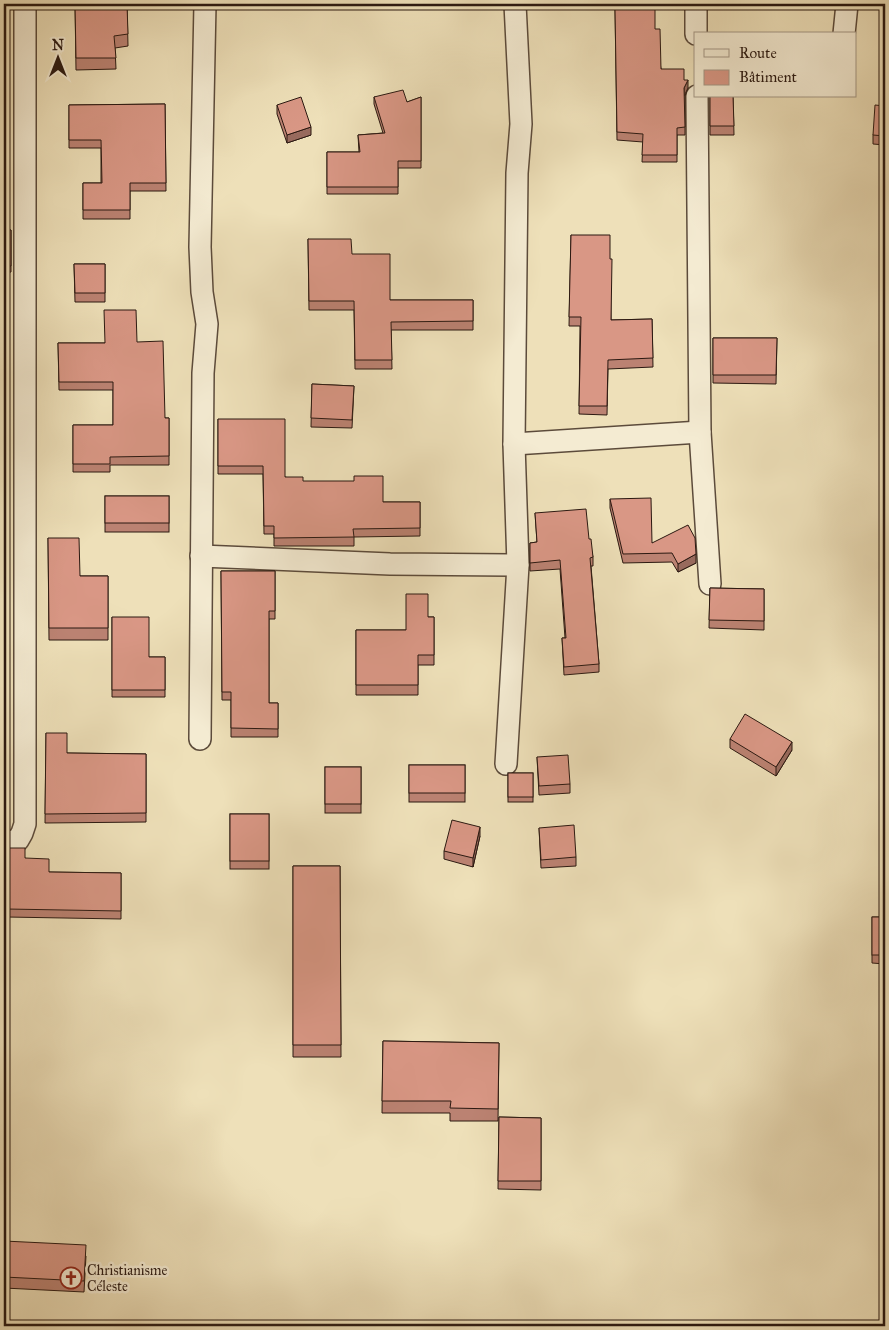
<svg xmlns="http://www.w3.org/2000/svg" width="889" height="1330" font-family="'IM FELL Great Primer',serif">
<style>
.lines{fill:none;stroke-linecap:round;stroke-linejoin:round}
.street-casing{stroke:#5c4b3b;stroke-width:24}
.street{stroke:#f4ebd2;stroke-width:21}
.wall{fill:#bb8272;stroke:#2b1911}
.shaded-wall{fill:#986a5d;stroke:#2b1911}
.building{fill:#d99785;stroke:#2b1911}
.labels{text-anchor:middle;dominant-baseline:central;stroke-width:5;stroke-linejoin:round;paint-order:stroke}
.poi-label{font-size:14px;fill:#2b1911;stroke:#f4ebd2;text-anchor:start}
</style>
<rect width="100%" height="100%" fill="#eee0b9"/>
<filter id="stains"><feTurbulence type="fractalNoise" baseFrequency=".004" numOctaves="4"/><feColorMatrix values="0 0 0 0 .2 0 0 0 0 .09 0 0 0 0 .02 0 0 0 .5 -.17"/></filter>
<radialGradient id="worn" r=".72"><stop offset=".6" stop-color="#630" stop-opacity="0"/><stop offset="1" stop-color="#630" stop-opacity=".3"/></radialGradient>
<g class="lines">
<!-- street casing -->
<g class="street-casing">
<g id="street">
<polyline points="696,4 696,34"/>
<polyline points="844,34 847,4"/>
<polyline points="697,96 700,432 710,584"/>
<polyline points="514,444 700,432"/>
<polyline points="201,556 390,564 518,565"/>
<polyline points="200,739 203,373 207,324 202,292 200,247 205,4"/>
<polyline points="506,764 518,565 514,444 517,173 521,124 515,4"/>
<polyline points="4,843 18,840 22,833 25,824 25,4"/>
</g>
</g>
<!-- street -->
<use href="#street" class="street"/>
</g>
<!-- wall -->
<g class="wall">
<polygon points="75,4 127,4 128,46 115,48 116,69 76,70"/>
<polygon points="615,9 655,29 661,69 684,80 688,88 685,96 685,135 677,135 677,162 642,162 643,142 617,140"/>
<polygon points="710,96 733,96 734,135 710,135"/>
<polygon points="374,97 407,102 421,97 421,168 398,168 398,194 327,194 327,152 359,152 358,135 383,133 374,104"/>
<polygon points="165,104 166,191 130,191 130,219 83,219 83,183 101,183 101,148 69,148 69,105"/>
<polygon points="277,105 311,135 287,143 277,114"/>
<polygon points="885,106 885,145 873,144 873,135"/>
<polygon points="4,210 8,230 11,230 11,272 5,273 5,293 4,293"/>
<polygon points="571,235 610,259 611,320 652,319 653,367 608,369 607,415 579,414 580,326 569,326"/>
<polygon points="308,239 352,254 390,300 473,300 473,330 391,330 392,369 355,369 354,310 309,310"/>
<polygon points="74,264 105,264 105,302 75,302"/>
<polygon points="713,338 777,338 776,384 713,383"/>
<polygon points="137,342 165,418 169,418 169,465 110,465 110,472 73,472 73,425 113,425 113,390 59,390 58,343 104,343"/>
<polygon points="312,384 354,386 352,428 311,427"/>
<polygon points="218,419 285,477 383,502 420,502 420,536 354,537 354,546 274,546 274,534 264,534 263,474 218,474"/>
<rect x="105" y="496" width="64" height="36"/>
<polygon points="610,499 652,543 696,563 678,572 672,562 623,563 610,508"/>
<polygon points="535,513 589,539 593,557 593,566 591,566 599,664 599,672 564,675 562,638 565,638 560,569 530,571 530,543 537,542"/>
<polygon points="48,538 80,576 108,576 108,640 49,640"/>
<polygon points="221,571 275,571 275,619 269,619 269,703 278,703 278,737 231,737 231,700 222,700"/>
<polygon points="710,588 764,589 764,630 709,628"/>
<polygon points="112,617 149,657 165,657 165,697 112,697"/>
<polygon points="428,617 434,617 434,665 418,665 418,695 356,695 356,630 406,630"/>
<polygon points="46,733 67,753 146,754 146,822 45,823"/>
<polygon points="730,739 792,750 776,776 730,748"/>
<polygon points="537,757 570,784 570,793 539,795"/>
<rect x="409" y="765" width="56" height="37"/>
<rect x="325" y="767" width="36" height="46"/>
<rect x="508" y="773" width="25" height="29"/>
<rect x="230" y="814" width="39" height="55"/>
<polygon points="539,828 576,857 576,866 541,868"/>
<polygon points="480,836 473,867 444,859 444,851"/>
<polygon points="4,848 25,858 49,872 121,873 121,919 7,917 7,909 4,909"/>
<polygon points="293,866 340,866 341,1057 293,1057"/>
<polygon points="872,917 885,917 885,964 872,963"/>
<polygon points="383,1041 499,1043 498,1121 450,1121 450,1113 382,1113"/>
<polygon points="499,1117 541,1118 541,1190 498,1189"/>
<polygon points="4,1241 86,1256 84,1292 4,1288"/>
</g>
<!-- shaded-wall -->
<g class="shaded-wall">
<polygon points="688,80 688,88 684,96 684,88"/>
<polygon points="311,127 311,135 287,143 287,135"/>
<polygon points="696,554 696,563 678,572 678,564"/>
<polygon points="792,742 792,750 776,776 776,767"/>
<polygon points="480,827 480,836 473,867 473,858"/>
</g>
<!-- building -->
<g class="building">
<polygon points="75,4 127,4 128,34 114,36 116,58 76,58"/>
<polygon points="615,9 655,9 655,29 660,29 661,69 684,69 684,80 688,80 684,88 685,127 677,128 677,155 642,155 643,134 617,132"/>
<polygon points="403,90 407,102 421,97 421,161 398,161 398,187 327,187 327,152 360,152 358,135 385,133 374,97"/>
<polygon points="710,96 733,96 734,126 710,126"/>
<polygon points="301,97 311,127 287,135 277,105"/>
<polygon points="165,104 166,183 130,183 130,210 83,210 83,183 102,183 101,140 69,140 69,105"/>
<polygon points="875,105 885,106 885,136 873,135"/>
<polygon points="4,210 8,210 8,230 11,230 11,266 5,266 5,286 4,286"/>
<polygon points="571,235 610,235 610,259 612,259 611,320 652,319 653,358 608,360 607,406 579,406 581,317 569,317"/>
<polygon points="308,239 351,239 352,254 390,254 390,300 473,300 473,321 391,322 392,360 355,360 354,301 309,301"/>
<polygon points="74,264 105,264 105,293 75,293"/>
<polygon points="104,310 136,310 137,342 163,341 165,418 169,418 169,456 110,457 110,464 73,464 73,425 113,425 113,382 59,382 58,343 105,343"/>
<polygon points="713,338 777,338 776,375 713,375"/>
<polygon points="312,384 354,386 352,420 311,418"/>
<polygon points="218,419 285,419 285,477 303,477 303,481 354,481 354,476 383,476 383,502 420,502 420,528 353,529 354,537 274,538 274,526 264,526 263,466 218,466"/>
<rect x="105" y="496" width="64" height="27"/>
<polygon points="651,498 652,543 688,525 695,538 696,554 678,564 672,553 623,554 610,499"/>
<polygon points="586,509 589,539 591,539 593,557 590,558 599,664 564,667 562,638 566,638 560,560 530,563 530,543 537,542 535,513"/>
<polygon points="48,538 79,538 80,576 108,576 108,628 49,628"/>
<polygon points="221,571 275,571 275,611 269,611 269,703 278,703 278,729 231,728 231,692 222,692"/>
<polygon points="710,588 764,589 764,621 709,620"/>
<polygon points="406,594 428,594 428,617 434,617 434,655 418,655 418,685 356,685 356,630 406,630"/>
<polygon points="112,617 149,617 149,657 165,657 165,690 112,690"/>
<polygon points="745,714 792,742 776,767 730,739"/>
<polygon points="46,733 67,733 67,753 146,754 146,813 45,814"/>
<polygon points="568,755 570,784 539,786 537,757"/>
<rect x="409" y="765" width="56" height="28"/>
<rect x="325" y="767" width="36" height="37"/>
<rect x="508" y="773" width="25" height="24"/>
<rect x="230" y="814" width="39" height="47"/>
<polygon points="452,820 480,827 473,858 444,851"/>
<polygon points="574,825 576,857 541,860 539,828"/>
<polygon points="4,848 25,848 25,858 49,859 49,872 121,873 121,911 7,909 7,901 4,901"/>
<polygon points="293,866 340,866 341,1045 293,1045"/>
<rect x="872" y="917" width="13" height="38"/>
<polygon points="383,1041 499,1043 498,1109 450,1108 451,1101 382,1101"/>
<polygon points="499,1117 541,1118 541,1181 498,1181"/>
<polygon points="4,1241 86,1245 84,1281 4,1277"/>
</g>
<!-- icons -->
<defs>
<g id="church-ring" transform="scale(1.125)"><circle r="9.5" fill="#f4ebd2" stroke="#8f2418" stroke-width="1.5"/><path d="M-1.2-6h2.4v3.5h3.3v2.4h-3.3V6h-2.4V-.1h-3.3v-2.4h3.3Z" fill="#8f2418"/></g>
</defs>
<g fill-rule="evenodd">
<use href="#church-ring" x="71" y="1278"/>
</g>
<g class="labels">
<!-- poi labels -->
<g class="poi-label">
<text x="87" y="1270">Christianisme<tspan x="87" dy="16">Céleste</tspan></text>
</g>
</g>
<!-- margin -->
<rect width="889" height="1330" fill="none" stroke="#eee0b9" stroke-width="20"/>
<rect x="5" y="5" width="879" height="1320" fill="none" stroke="#2b1911" stroke-width="2.5"/>
<rect x="10" y="10" width="869" height="1310" fill="none" stroke="#2b1911"/>
<!-- legend -->
<rect x="694" y="32" width="162" height="65" fill="#f4ebd2" stroke="#a49785"/>
<rect x="704" y="49" width="25" height="8" fill="#f4ebd2" stroke="#a49785"/>
<text x="739" y="58" font-size="15" fill="#2b1911">Route</text>
<rect x="704" y="70" width="25" height="15" fill="#d99785" stroke="#a49785"/>
<text x="739" y="82" font-size="15" fill="#2b1911">Bâtiment</text>
<!-- north arrow -->
<g transform="translate(58 58)" stroke="#f4ebd2" stroke-width="4" paint-order="stroke">
<path d="M0-4L9 19L0 12L-9 19Z" fill="#2b1911"/>
<text y="-8" font-size="14" font-weight="bold" text-anchor="middle" fill="#2b1911">N</text>
</g>
<rect width="100%" height="100%" filter="url(#stains)"/>
<rect width="100%" height="100%" fill="url(#worn)"/>
</svg>
